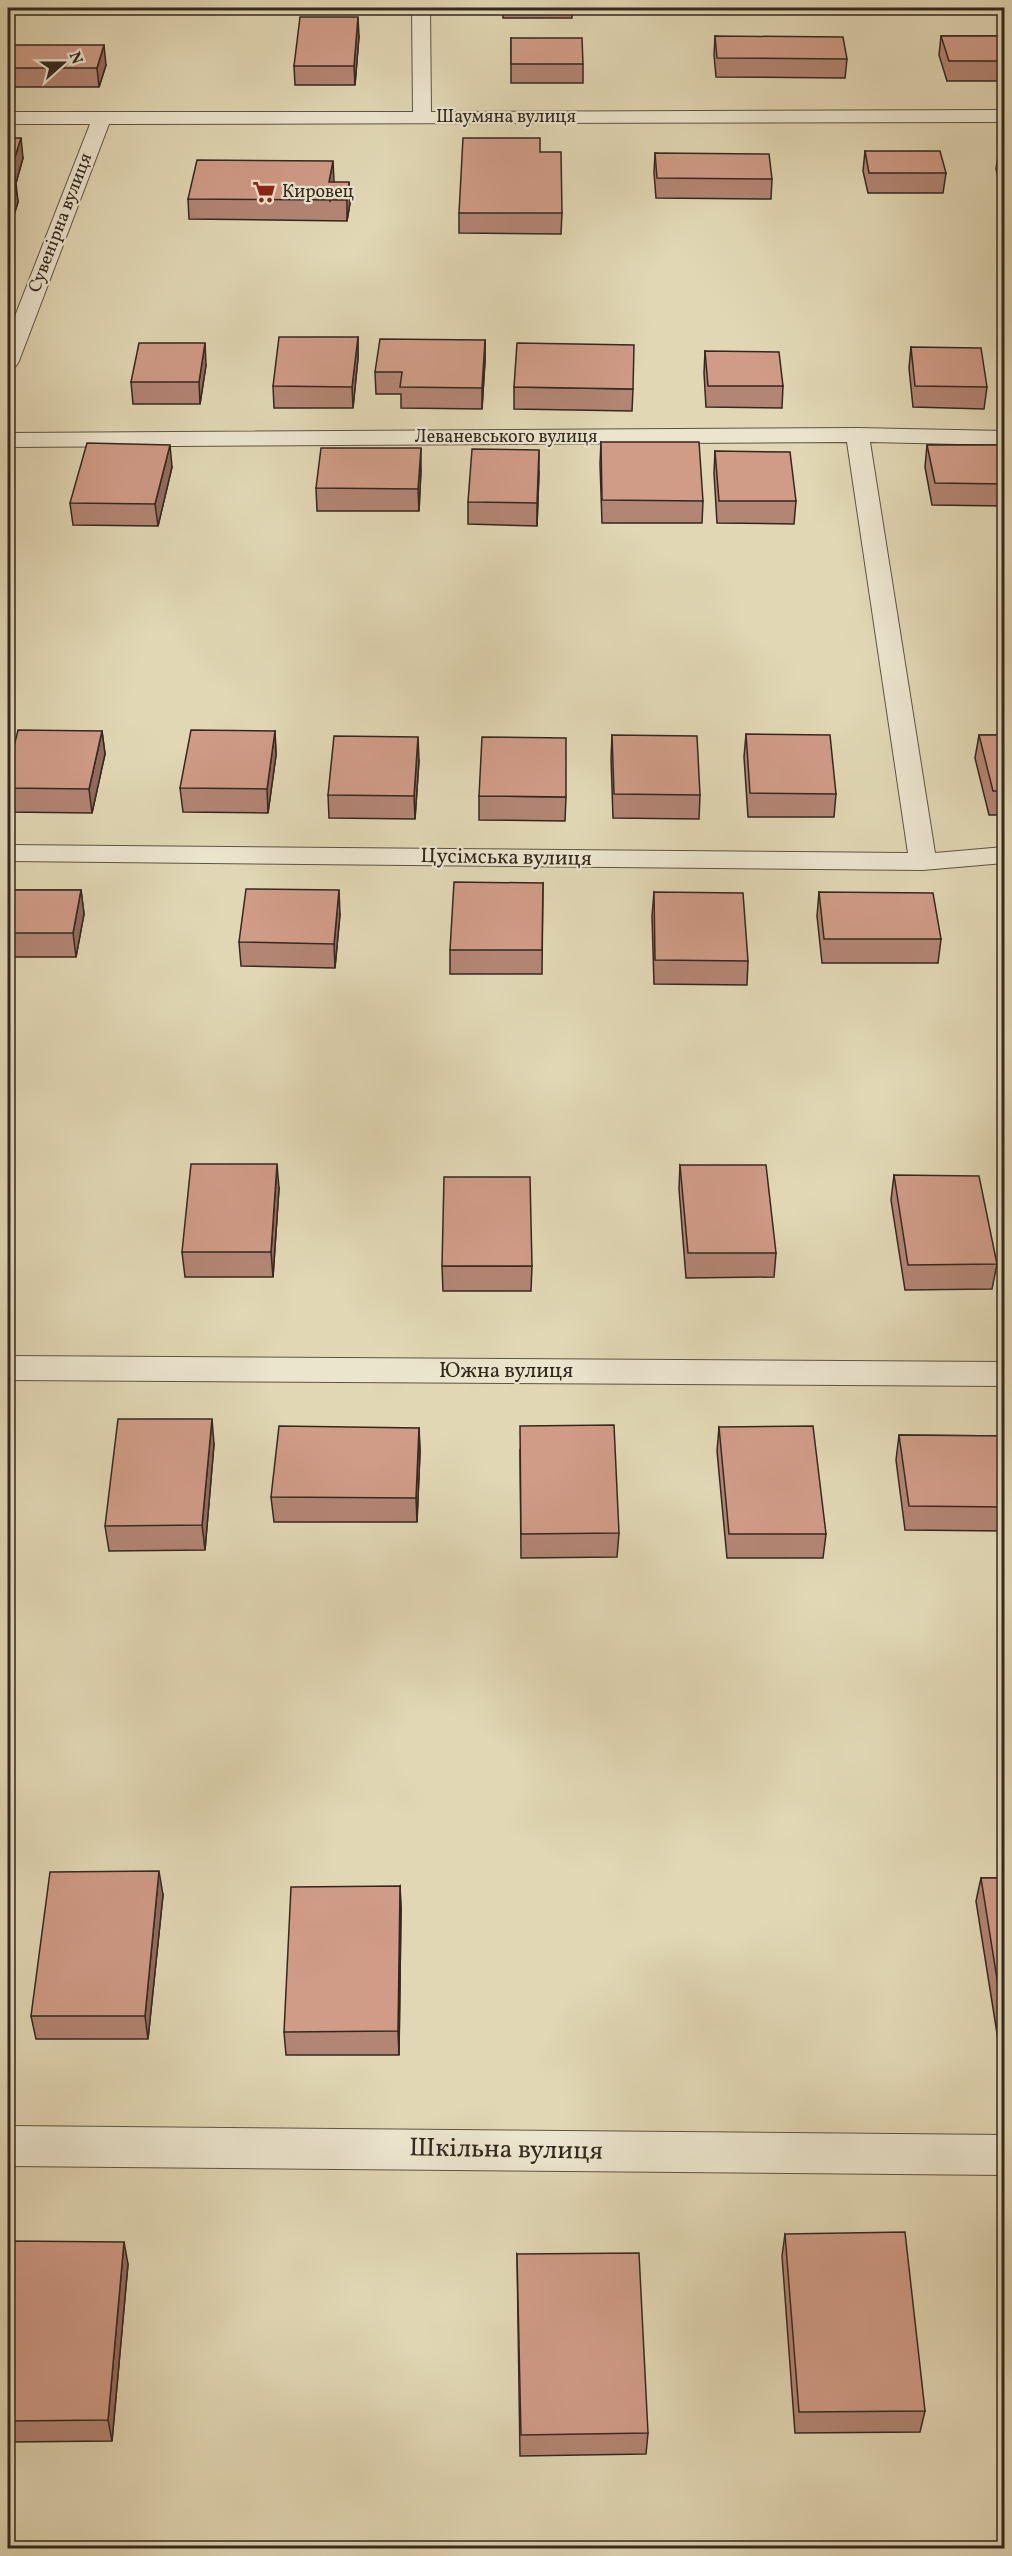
<svg xmlns="http://www.w3.org/2000/svg" width="1012" height="2556" font-family="Vollkorn,serif">
<style>
.lines{fill:none;stroke-linecap:round;stroke-linejoin:round}
.minor-casing{stroke:#5e5444;stroke-width:2}
.minor{fill:#ece5ce;fill-rule:evenodd}
.wall{fill:#b38574;stroke:#33291f;stroke-width:1.5}
.shaded-wall{fill:#926c5e;stroke:#33291f;stroke-width:1.5}
.building{fill:#d09b87;stroke:#33291f;stroke-width:1.5}
.labels{text-anchor:middle;dominant-baseline:central;stroke-width:4.5;stroke-linejoin:round;paint-order:stroke}
.far-street-label{font-size:18px;fill:#33291f;stroke:#ece5ce}
.far-poi-label{font-size:18px;fill:#33291f;stroke:#ece5ce;text-anchor:start}
.street-label{font-size:21px;fill:#33291f;stroke:#ece5ce}
.near-street-label{font-size:26px;fill:#33291f;stroke:#ece5ce}
</style>
<rect width="100%" height="100%" fill="#e1d7b4"/>
<filter id="stains"><feTurbulence type="fractalNoise" baseFrequency=".00333" numOctaves="4"/><feColorMatrix values="0 0 0 0 .2 0 0 0 0 .09 0 0 0 0 .02 0 0 0 .5 -.17"/></filter>
<radialGradient id="worn" r=".72"><stop offset=".6" stop-color="#630" stop-opacity="0"/><stop offset="1" stop-color="#630" stop-opacity=".3"/></radialGradient>
<g class="lines">
<!-- minor casing -->
<g class="minor-casing">
<g id="minor">
<polygon points="412,8 430,8 431,112 1004,110 1004,122 109,124 19,361 16,366 8,367 8,334 90,124 8,124 8,112 413,112"/>
<polygon points="857,428 1004,431 1004,445 870,442 935,853 1004,847 1004,863 923,870 8,861 8,845 908,853 847,442 8,447 8,433"/>
<polygon points="8,1356 1004,1362 1004,1386 8,1380"/>
<polygon points="8,2126 1004,2135 1004,2175 8,2166"/>
</g>
</g>
<!-- minor -->
<use href="#minor" class="minor"/>
</g>
<!-- wall -->
<g class="wall">
<rect x="299" y="8" width="56" height="2"/>
<rect x="503" y="8" width="69" height="10"/>
<polygon points="359,36 355,85 295,85 294,66"/>
<polygon points="715,36 847,59 845,78 716,77 714,55"/>
<polygon points="941,36 1005,36 1005,81 947,81 939,55"/>
<polygon points="511,38 583,64 583,83 511,83"/>
<polygon points="8,45 106,65 99,87 8,87"/>
<polygon points="8,138 23,158 16,183 18,202 10,228 8,228"/>
<polygon points="999,149 1005,149 1005,198 1003,198 996,169"/>
<polygon points="865,151 946,173 943,193 868,193 863,171"/>
<polygon points="540,152 562,213 561,234 459,233 459,213"/>
<polygon points="655,153 772,179 771,199 656,198 654,173"/>
<polygon points="333,182 350,203 347,221 189,219 188,199"/>
<polygon points="358,337 358,358 353,408 274,408 273,386"/>
<polygon points="485,340 485,361 482,409 401,408 401,394 376,394 375,372"/>
<polygon points="911,347 987,387 984,409 913,407 909,368"/>
<polygon points="705,351 783,386 782,408 706,407 704,373"/>
<polygon points="206,365 200,404 133,404 131,382"/>
<polygon points="514,387 633,389 632,411 514,409"/>
<polygon points="601,442 703,501 702,523 602,523 600,464"/>
<polygon points="927,445 1005,445 1005,506 932,505 925,467"/>
<polygon points="715,451 796,501 794,524 717,523 714,473"/>
<polygon points="172,467 158,526 73,525 70,503"/>
<polygon points="421,470 419,511 317,511 316,488"/>
<polygon points="539,472 537,526 468,524 468,502"/>
<polygon points="102,731 105,754 92,813 8,812 8,771"/>
<polygon points="275,731 276,755 268,813 183,812 180,788"/>
<polygon points="746,734 836,794 834,817 748,817 744,757"/>
<polygon points="612,735 700,795 699,819 613,818 611,759"/>
<polygon points="979,735 1005,735 1005,815 989,815 975,758"/>
<polygon points="419,760 415,819 329,818 328,795"/>
<polygon points="479,796 566,797 565,821 479,820"/>
<polygon points="543,883 542,974 450,974 450,950"/>
<polygon points="8,890 81,890 84,914 76,957 8,957"/>
<polygon points="654,892 748,961 747,985 654,984 652,916"/>
<polygon points="819,892 941,939 938,963 822,963 817,916"/>
<polygon points="340,914 335,968 241,966 239,942"/>
<polygon points="680,1165 776,1253 774,1277 686,1278 679,1189"/>
<polygon points="894,1175 997,1264 992,1289 905,1290 891,1200"/>
<polygon points="279,1188 273,1277 185,1277 182,1252"/>
<polygon points="442,1266 532,1266 531,1291 443,1291"/>
<polygon points="719,1427 826,1534 823,1558 727,1558 717,1451"/>
<polygon points="419,1428 420,1452 417,1522 274,1522 271,1497"/>
<polygon points="899,1435 1005,1436 1005,1531 905,1530 896,1460"/>
<polygon points="214,1444 205,1550 109,1551 105,1526"/>
<polygon points="520,1450 619,1533 617,1557 521,1558"/>
<polygon points="981,1878 1005,1878 1005,2046 999,2046 976,1901"/>
<polygon points="400,1886 401,1909 399,2055 286,2055 284,2032"/>
<polygon points="163,1895 148,2039 36,2039 31,2016"/>
<polygon points="785,2234 925,2411 920,2432 795,2433 782,2256"/>
<polygon points="8,2241 128,2264 112,2441 8,2442"/>
<polygon points="517,2254 648,2433 646,2454 520,2456"/>
</g>
<!-- shaded-wall -->
<g class="shaded-wall">
<polygon points="358,17 359,36 355,85 354,66"/>
<polygon points="104,45 106,65 99,87 97,68"/>
<polygon points="21,138 23,158 16,183 13,163"/>
<polygon points="333,161 334,181 330,202 329,182"/>
<polygon points="15,182 18,202 10,228 8,207"/>
<polygon points="349,182 350,203 347,221 347,200"/>
<polygon points="358,337 358,358 353,408 352,387"/>
<polygon points="485,340 485,361 482,409 482,388"/>
<polygon points="205,343 206,365 200,404 199,382"/>
<polygon points="170,445 172,467 158,526 155,504"/>
<polygon points="421,448 421,470 419,511 418,489"/>
<polygon points="539,450 539,472 537,526 537,503"/>
<polygon points="102,731 105,754 92,813 89,789"/>
<polygon points="275,731 276,755 268,813 267,789"/>
<polygon points="418,737 419,760 415,819 414,796"/>
<polygon points="81,890 84,914 76,957 73,933"/>
<polygon points="339,890 340,914 335,968 334,944"/>
<polygon points="277,1164 279,1188 273,1277 271,1252"/>
<polygon points="212,1419 214,1444 205,1550 202,1525"/>
<polygon points="419,1428 420,1452 417,1522 416,1498"/>
<polygon points="159,1871 163,1895 148,2039 145,2016"/>
<polygon points="400,1886 401,1909 399,2055 398,2031"/>
<polygon points="124,2242 128,2264 112,2441 108,2420"/>
</g>
<!-- building -->
<g class="building">
<polygon points="300,17 358,17 354,66 294,66"/>
<polygon points="715,36 843,37 847,59 717,58"/>
<polygon points="941,36 1005,36 1005,61 949,61"/>
<polygon points="511,38 582,38 583,64 511,64"/>
<polygon points="8,45 104,45 97,68 8,68"/>
<polygon points="8,138 21,138 13,163 8,163"/>
<polygon points="463,138 540,138 540,152 561,152 562,213 459,213"/>
<polygon points="999,149 1005,149 1005,175"/>
<polygon points="865,151 940,151 946,173 869,173"/>
<polygon points="655,153 769,154 772,179 657,178"/>
<polygon points="197,160 333,161 329,182 349,182 347,200 188,199"/>
<polygon points="8,182 15,182 8,207"/>
<polygon points="279,337 358,337 352,387 273,386"/>
<polygon points="380,339 485,340 482,388 400,387 402,372 375,372"/>
<polygon points="139,343 205,343 199,382 131,382"/>
<polygon points="517,343 634,345 633,389 514,387"/>
<polygon points="911,347 981,348 987,387 915,386"/>
<polygon points="705,351 779,352 783,386 708,386"/>
<polygon points="601,442 699,442 703,501 602,500"/>
<polygon points="87,443 170,445 155,504 70,503"/>
<polygon points="927,445 1005,445 1005,484 935,483"/>
<polygon points="321,448 421,448 418,489 316,488"/>
<polygon points="472,449 539,450 537,503 468,502"/>
<polygon points="715,451 790,452 796,501 719,501"/>
<polygon points="18,730 102,731 89,789 8,788 8,771"/>
<polygon points="191,730 275,731 267,789 180,788"/>
<polygon points="746,734 830,735 836,794 750,793"/>
<polygon points="612,735 697,736 700,795 614,794"/>
<polygon points="979,735 1005,735 1005,791 993,791"/>
<polygon points="334,736 418,737 414,796 328,795"/>
<polygon points="482,737 566,738 566,797 479,796"/>
<polygon points="454,882 543,883 542,950 450,950"/>
<polygon points="246,889 339,890 334,944 239,942"/>
<polygon points="8,890 81,890 73,933 8,933"/>
<polygon points="654,892 743,893 748,961 655,960"/>
<polygon points="819,892 933,893 941,939 824,939"/>
<polygon points="191,1164 277,1164 271,1252 182,1252"/>
<polygon points="680,1165 766,1165 776,1253 688,1253"/>
<polygon points="894,1175 979,1176 997,1264 908,1265"/>
<polygon points="444,1177 530,1177 532,1266 442,1266"/>
<polygon points="118,1419 212,1419 202,1525 105,1526"/>
<polygon points="614,1425 619,1533 521,1534 520,1426"/>
<polygon points="279,1426 419,1428 416,1498 271,1497"/>
<polygon points="813,1426 826,1534 729,1534 719,1427"/>
<polygon points="899,1435 1005,1436 1005,1507 909,1506"/>
<polygon points="159,1871 145,2016 31,2016 50,1872"/>
<polygon points="981,1878 1005,1878 1005,2023 1004,2023"/>
<polygon points="400,1886 398,2031 284,2032 291,1887"/>
<polygon points="905,2232 925,2411 799,2412 785,2234"/>
<polygon points="8,2241 124,2242 108,2420 8,2421"/>
<polygon points="639,2253 648,2433 521,2435 517,2254"/>
</g>
<!-- icons -->
<defs>
<g id="supermarket-bare" transform="scale(1.8)"><path d="M-6-5.5h2.5l.6 2H6L4.5 2H-2.5L-4.4-4H-6ZM-1.5 3.2a1.3 1.3 0 1 0 .1 0ZM3 3.2a1.3 1.3 0 1 0 .1 0Z" fill="#8f2418" stroke="#ece5ce" stroke-width="2.5" paint-order="stroke"/></g>
</defs>
<g fill-rule="evenodd">
<use href="#supermarket-bare" x="264" y="192"/>
</g>
<g class="labels">
<!-- far-street labels -->
<g class="far-street-label">
<text x="506" y="117">Шаумяна вулиця</text>
<text transform="translate(61 223) rotate(-69)">Сувенірна вулиця</text>
<text x="506" y="437">Леваневського вулиця</text>
</g>
<!-- far-poi labels -->
<g class="far-poi-label">
<text x="282" y="192">Кировец</text>
</g>
<!-- street labels -->
<g class="street-label">
<text transform="translate(506 858) rotate(1)">Цусімська вулиця</text>
<text x="506" y="1371">Южна вулиця</text>
</g>
<!-- near-street labels -->
<g class="near-street-label">
<text transform="translate(506 2150) rotate(1)">Шкільна вулиця</text>
</g>
</g>
<!-- margin -->
<rect width="1012" height="2556" fill="none" stroke="#e1d7b4" stroke-width="30"/>
<rect x="9" y="9" width="994" height="2538" fill="none" stroke="#33291f" stroke-width="3"/>
<rect x="15" y="15" width="982" height="2526" fill="none" stroke="#33291f" stroke-width="1.5"/>
<!-- north arrow -->
<g transform="translate(63 63) rotate(69)" stroke="#ece5ce" stroke-width="4.5" paint-order="stroke">
<path d="M0-4.5L10 22L0 15L-10 22Z" fill="#33291f"/>
<text y="-9" font-size="16" font-weight="bold" text-anchor="middle" fill="#33291f">N</text>
</g>
<rect width="100%" height="100%" filter="url(#stains)"/>
<rect width="100%" height="100%" fill="url(#worn)"/>
</svg>
